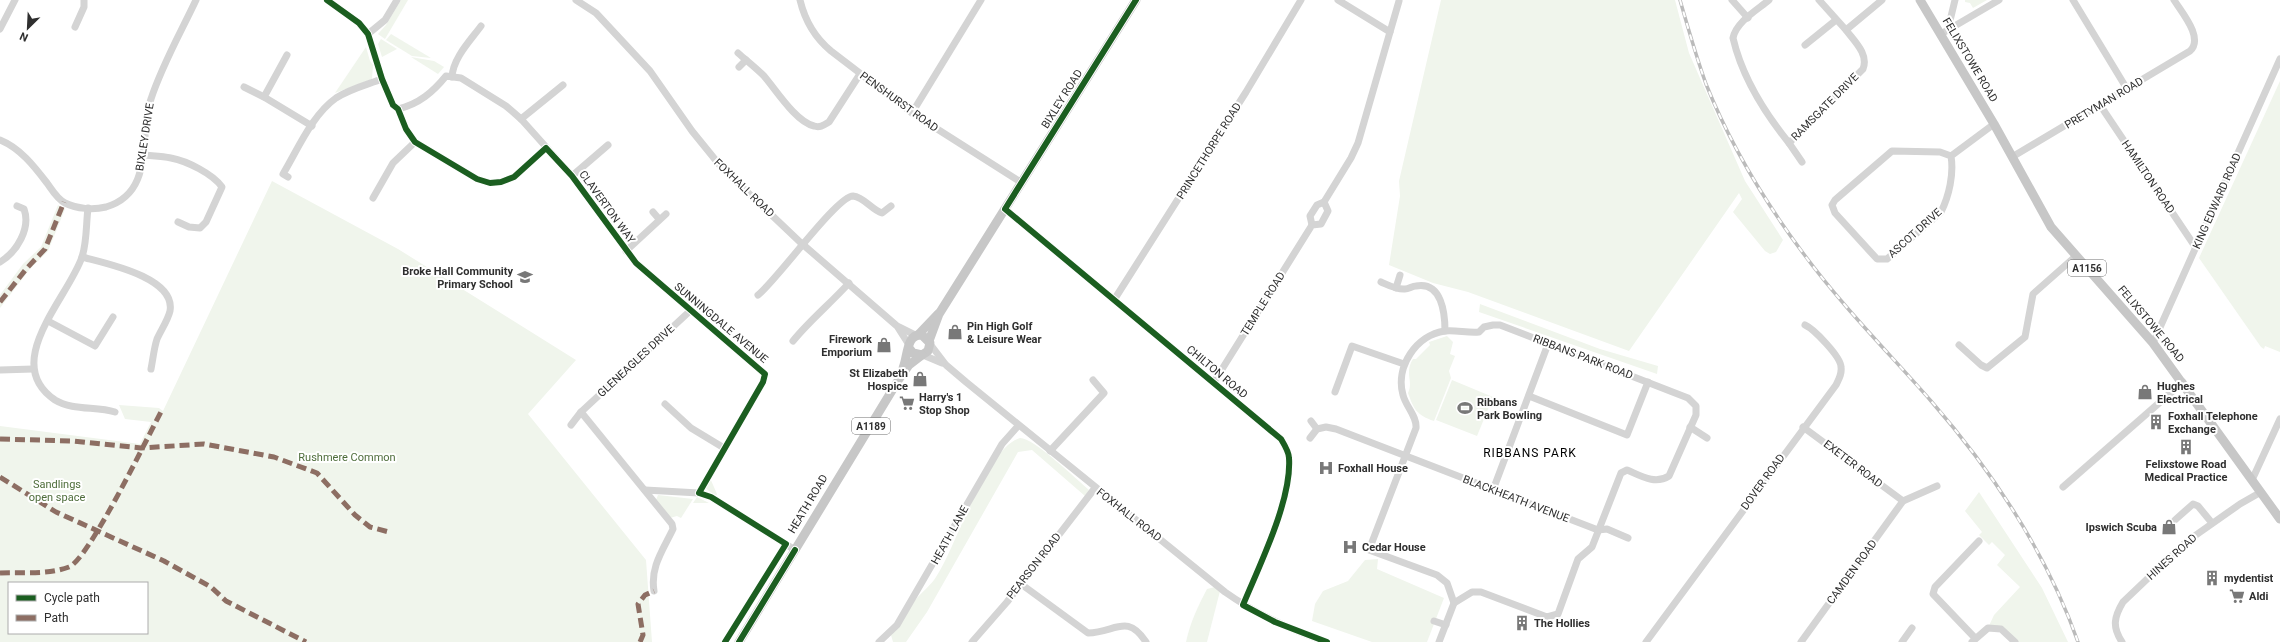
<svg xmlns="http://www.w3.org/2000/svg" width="2280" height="642" font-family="Roboto,sans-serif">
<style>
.green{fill:#f0f5ec;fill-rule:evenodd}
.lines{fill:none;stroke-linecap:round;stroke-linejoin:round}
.minor{stroke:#d4d4d4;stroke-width:7}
.major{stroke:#c7c7c7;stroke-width:9}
.rail-casing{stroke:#bbb;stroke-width:3.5}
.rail{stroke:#fff;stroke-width:2;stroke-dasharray:6;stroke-linecap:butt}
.quiet{stroke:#8d6e63;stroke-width:5;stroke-dasharray:10 5;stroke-linecap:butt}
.cycleway-casing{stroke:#fff;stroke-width:8}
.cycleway{stroke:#1b5e20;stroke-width:6}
.labels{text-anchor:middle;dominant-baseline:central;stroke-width:4;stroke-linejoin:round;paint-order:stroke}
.shield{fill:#fff;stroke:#6d6d6d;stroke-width:1}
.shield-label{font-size:10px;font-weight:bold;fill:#2f2f2f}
.street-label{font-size:11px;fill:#2f2f2f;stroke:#fff}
.poi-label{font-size:11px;font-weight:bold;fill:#2f2f2f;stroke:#fff;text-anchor:start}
.park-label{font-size:11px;fill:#4e6d3b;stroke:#fff}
.neighbourhood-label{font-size:12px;letter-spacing:1px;fill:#000;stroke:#fff}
</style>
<rect width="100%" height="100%" fill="#fff"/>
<!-- green -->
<g class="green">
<polygon points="401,0 408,0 385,39 378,34 386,25"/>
<polygon points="1441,0 1675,0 1689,53 1745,181 1783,240 1776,252 1770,254 1765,251 1733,212 1742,199 1739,193 1629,351 1468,292 1433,283 1389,265 1400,196 1399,181"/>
<polygon points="1965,0 1987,0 1973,8 1970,3 1965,2"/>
<polygon points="391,34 431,58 412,56 386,40"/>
<polygon points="381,39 397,49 382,57 378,44"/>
<polygon points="366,47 370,61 373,65 372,79 335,93"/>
<polygon points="411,57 434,61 444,67 438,74"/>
<polygon points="2280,81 2280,352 2265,346 2264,349 2261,347 2199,258"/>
<path d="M272,181L398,249L576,360L528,414L646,560L652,642H0V426L140,444L151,422L125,419L119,405L159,408L163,411ZM9,583H147V633H9Z"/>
<polygon points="58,205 65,209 48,251 29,270 0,308 0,295 23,264 41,247"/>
<polygon points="1480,304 1600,349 1658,366 1657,374 1479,312"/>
<path d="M1447,336L1453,342L1450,354L1455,356L1449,371L1451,378L1434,421C1417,415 1414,410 1408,393C1414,382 1404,373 1413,359H1416L1430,345L1429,342Z"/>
<polygon points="1452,380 1493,397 1477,436 1436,420"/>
<path d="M1020,438C1034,438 1076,479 1089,490L1085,496L1032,450L1018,452L927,612L906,642H893L891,635C899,623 907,609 917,598C923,591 931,585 936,577C956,548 986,447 1020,438Z"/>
<polygon points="710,478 717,494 716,496 705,488"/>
<polygon points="1979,492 2042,588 2068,642 2015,642 2001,629 1988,628 1994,615 2020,587 1997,565 2005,555 1992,542 1989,545 1979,535 1982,532 1965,511"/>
<polygon points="658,495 693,499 681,518 677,516 670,518 656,500"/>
<polygon points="697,497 709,503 693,503"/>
<polygon points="1378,559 1377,569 1444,598 1427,642 1372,642 1312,621 1315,604 1323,591 1348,581 1365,560"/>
<path d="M1215,587L1220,591L1207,642H1186C1190,623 1198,606 1207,589Z"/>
</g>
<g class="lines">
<!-- minor -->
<g class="minor">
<polyline points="327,0 359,23 368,34 382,79 393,105 398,109 406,129 415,142 477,179 490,183 501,182 514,177 546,148"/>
<polyline points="576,0 596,13 650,71 692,131 722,168 800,242 897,326 909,345"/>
<path d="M800,0C805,21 814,37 831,51L912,113L1022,183"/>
<polyline points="1732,0 1748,18"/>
<path d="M1769,0C1757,10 1736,22 1733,38C1742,77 1764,112 1789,143L1863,69C1869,54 1854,41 1846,30L1882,0"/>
<polyline points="1819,0 1846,30"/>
<polyline points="2073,0 2127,89"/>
<polyline points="75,27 84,7 84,0"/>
<polyline points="0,29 15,0"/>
<polyline points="1948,29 1955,0"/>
<polyline points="1390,32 1399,1"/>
<polyline points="368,34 385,20 397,0"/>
<polyline points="1941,34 1999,0"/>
<polyline points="1805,45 1836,20"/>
<path d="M738,53C747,61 756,68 764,76C776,90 796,122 814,126C820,128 824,125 829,122L860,74"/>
<polyline points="739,67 746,60"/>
<path d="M452,77C453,58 470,41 481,26"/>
<polyline points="244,87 264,97 312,126"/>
<polyline points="264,97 287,55"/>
<polyline points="2100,105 2196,248"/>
<path d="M398,109C419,104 433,92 446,76L461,78L506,106L521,119L572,176L636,263L765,374L763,382L699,493"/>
<polyline points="912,113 981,0"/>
<polyline points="521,119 563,85"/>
<path d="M0,140C20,148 34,166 47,183C52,190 57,199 65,203C77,209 93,210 106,207C156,192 138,136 151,99C162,65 181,32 196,0"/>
<polyline points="1789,143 1802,162"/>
<path d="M143,155C153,156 162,156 171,158C187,161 213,174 222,187L206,222L200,228L189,227L178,222"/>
<path d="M1951,156L1940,152L1892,151L1835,200L1832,205L1835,213L1877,259H1887L1941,212C1949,196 1954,174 1951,156L1994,124"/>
<path d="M2012,157L2190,51C2204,38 2182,13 2174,0"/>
<polyline points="572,176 608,145"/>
<path d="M288,177L283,174C298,149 312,115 336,98C350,89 366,85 382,79"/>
<polyline points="373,198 393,163 415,142"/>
<path d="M88,208C86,224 87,242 82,257C68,298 0,363 55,400C73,411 96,406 115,412"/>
<path d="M1005,209L1281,439C1284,444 1289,452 1289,458C1292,500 1259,566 1243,605"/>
<polyline points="653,212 659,219"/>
<polyline points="1312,225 1310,216 1317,205 1324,202 1351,158 1358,143 1390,32 1338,0"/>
<polyline points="626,251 666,214"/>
<path d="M82,257C104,263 176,277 170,311C168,320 161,330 157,339C154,348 153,359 151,369"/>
<path d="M0,262C17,252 31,228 24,209L17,206"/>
<path d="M1381,282C1388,285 1397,290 1405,289C1409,289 1412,286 1416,286C1442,281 1445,314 1445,331"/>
<polyline points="1396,288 1400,275"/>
<path d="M758,295C777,280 837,196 853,196C864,197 872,210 882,213L891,206"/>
<polyline points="1114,300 1246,92 1301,0"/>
<polyline points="48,321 95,346 113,317"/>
<path d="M1493,325H1500L1688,398L1696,406V415L1669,476C1655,485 1641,476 1627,470L1621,473L1592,547L1578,559L1558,614L1547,617L1481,592H1472L1454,603L1447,583L1437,575L1369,550L1416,428C1417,416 1406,407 1403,395C1395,367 1416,335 1445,331C1456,330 1468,333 1479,332L1484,327Z"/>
<polyline points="899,327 915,335"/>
<path d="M793,341C810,320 830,304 849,283"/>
<polyline points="2153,343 2280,59"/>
<path d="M930,344L946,365L966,382L1225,592C1256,614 1291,630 1327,642"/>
<polyline points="1959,345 1981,365 1987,368 2025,337 2033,294 2076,256"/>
<polyline points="923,355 942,363"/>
<polyline points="0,370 33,369"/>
<polyline points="1214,382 1312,225 1321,224 1328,211 1324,202"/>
<polyline points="1335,392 1352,346 1404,364"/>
<polyline points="1529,396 1627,435 1648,382"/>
<polyline points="665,404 691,428 724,448"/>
<path d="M581,412L672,524L673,529C663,550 650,567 654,591"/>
<polyline points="1311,421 1317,429"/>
<polyline points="571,425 581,412 691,310"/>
<polyline points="1690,427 1707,438"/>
<polyline points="1803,427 1903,501"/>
<polyline points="1310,438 1317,429 1326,427 1336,429 1598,530 1607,529 1628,538"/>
<polyline points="1050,451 1104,393 1093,380"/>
<polyline points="2252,480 2280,419"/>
<polyline points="2063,487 2183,382"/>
<polyline points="645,490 699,493 711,497 795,550"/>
<polyline points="1493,490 1548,344"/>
<polyline points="2175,520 2193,504 2198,506 2212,523"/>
<path d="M1021,584L1088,633C1116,632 1127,613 1146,642"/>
<polyline points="1434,621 1446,625"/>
<polyline points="1975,638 1933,594 1935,587 1979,541"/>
<polyline points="879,642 897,625 1002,444 1018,426"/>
<polyline points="972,642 1007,602 1095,488"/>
<polyline points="1439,642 1454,603"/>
<path d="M1646,642L1836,385C1839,379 1842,374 1841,367C1841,357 1814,329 1805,325"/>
<polyline points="1801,642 1903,501 1937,486"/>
<polyline points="1902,642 1912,628"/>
<polyline points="1972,642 1988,628 2001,629 2015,642"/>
<path d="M2122,642C2112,627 2114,617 2123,602L2186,542L2240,504L2261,492"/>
</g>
<!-- major -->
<g class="major">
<polyline points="1920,0 1994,124 2051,227 2153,343 2280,519"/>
<polyline points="918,335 938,314"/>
<polyline points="929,341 939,314 1136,0"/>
<path d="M903,368C908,357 906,333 922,335L930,343L928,351L922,355L913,353L909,348"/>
<polyline points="739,642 899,379 909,365 922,355"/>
</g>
<!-- rail casing -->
<g class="rail-casing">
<path id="rail" d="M1680,0C1688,28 1696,56 1706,84C1730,144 1765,202 1803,253C1842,306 1888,352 1931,401C1992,471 2047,554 2078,642"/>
</g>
<!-- rail -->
<use href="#rail" class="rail"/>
<!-- quiet -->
<g class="quiet">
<polyline points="0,302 27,268 45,249 64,202"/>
<polyline points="0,439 73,441 141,448 204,444 274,457 317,473 355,515 370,527 389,532"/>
<polyline points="0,477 56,512 164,561 211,587 226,601 306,642"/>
<path d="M0,573C23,572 48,575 69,567C89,559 148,436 162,410"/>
<polyline points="640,642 643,635 638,604 645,595 654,591"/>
</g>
<!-- cycleway casing -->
<g class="cycleway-casing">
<g id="cycleway">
<polyline points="327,0 359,23 368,34 382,79 393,105 398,109 406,129 415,142 477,179 490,183 501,182 514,177 546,148 572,176 636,263 765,374 763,382 699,493 711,497 786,544 725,642"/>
<path d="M1136,0L1005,209L1281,439C1284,444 1289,452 1289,458C1292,500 1259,566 1243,605L1275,622L1327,642"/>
<polyline points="739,642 795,550"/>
</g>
</g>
<!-- cycleway -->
<use href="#cycleway" class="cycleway"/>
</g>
<!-- icons -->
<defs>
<g id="school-bare" transform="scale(1.2)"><path d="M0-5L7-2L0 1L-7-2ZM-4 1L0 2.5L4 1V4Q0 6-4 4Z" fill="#787878" stroke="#fff" stroke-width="2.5" paint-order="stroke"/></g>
<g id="shop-bare" transform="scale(1.2)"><path d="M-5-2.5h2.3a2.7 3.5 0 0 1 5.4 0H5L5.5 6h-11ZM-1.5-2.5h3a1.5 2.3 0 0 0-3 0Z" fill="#787878" stroke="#fff" stroke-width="2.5" paint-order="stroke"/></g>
<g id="supermarket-bare" transform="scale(1.2)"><path d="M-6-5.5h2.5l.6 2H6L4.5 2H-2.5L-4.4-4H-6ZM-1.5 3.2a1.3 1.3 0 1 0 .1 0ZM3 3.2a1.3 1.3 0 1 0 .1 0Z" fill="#787878" stroke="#fff" stroke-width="2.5" paint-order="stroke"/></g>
<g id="stadium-bare" transform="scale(1.2)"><path d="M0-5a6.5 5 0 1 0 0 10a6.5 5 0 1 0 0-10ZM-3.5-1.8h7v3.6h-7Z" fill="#787878" stroke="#fff" stroke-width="2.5" paint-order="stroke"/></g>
<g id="building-bare" transform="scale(1.2)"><path d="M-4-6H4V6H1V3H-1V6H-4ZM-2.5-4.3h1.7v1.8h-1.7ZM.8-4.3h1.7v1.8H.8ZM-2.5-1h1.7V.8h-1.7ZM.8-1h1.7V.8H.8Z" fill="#787878" stroke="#fff" stroke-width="2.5" paint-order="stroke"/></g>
<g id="hospital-bare" transform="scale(1.2)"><path d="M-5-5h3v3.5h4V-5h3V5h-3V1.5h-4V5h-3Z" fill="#787878" stroke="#fff" stroke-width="2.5" paint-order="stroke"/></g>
</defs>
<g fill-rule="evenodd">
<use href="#school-bare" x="525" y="277"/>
<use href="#shop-bare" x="955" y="332"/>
<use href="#shop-bare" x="884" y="345"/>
<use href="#shop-bare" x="920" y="379"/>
<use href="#shop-bare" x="2145" y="392"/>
<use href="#supermarket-bare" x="907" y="403"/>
<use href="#stadium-bare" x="1465" y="408"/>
<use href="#building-bare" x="2156" y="422"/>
<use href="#building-bare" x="2186" y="447"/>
<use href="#hospital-bare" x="1326" y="468"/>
<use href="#shop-bare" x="2169" y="527"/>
<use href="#hospital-bare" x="1350" y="547"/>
<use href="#building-bare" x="2212" y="578"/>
<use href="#supermarket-bare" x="2237" y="596"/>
<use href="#building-bare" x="1522" y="623"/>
</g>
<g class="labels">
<!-- shield labels -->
<g class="shield">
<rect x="2068" y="260" width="38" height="16" rx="3"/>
<rect x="852" y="418" width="38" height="16" rx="3"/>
</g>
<g class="shield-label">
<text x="2087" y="268">A1156</text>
<text x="871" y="426">A1189</text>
</g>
<!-- street labels -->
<g class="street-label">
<text transform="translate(1970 60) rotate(59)">FELIXSTOWE ROAD</text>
<text transform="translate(1062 99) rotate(-58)">BIXLEY ROAD</text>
<text transform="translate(899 102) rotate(36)">PENSHURST ROAD</text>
<text transform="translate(2104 103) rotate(-31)">PRETYMAN ROAD</text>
<text transform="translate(1825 107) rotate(-45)">RAMSGATE DRIVE</text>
<text transform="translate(145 137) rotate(-81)">BIXLEY DRIVE</text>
<text transform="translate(1209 151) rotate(-58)">PRINCETHORPE ROAD</text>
<text transform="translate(2148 177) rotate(56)">HAMILTON ROAD</text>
<text transform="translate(744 188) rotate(44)">FOXHALL ROAD</text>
<text transform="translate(2217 201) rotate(-66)">KING EDWARD ROAD</text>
<text transform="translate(607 207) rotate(54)">CLAVERTON WAY</text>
<text transform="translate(1915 233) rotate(-42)">ASCOT DRIVE</text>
<text transform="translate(1263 304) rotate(-58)">TEMPLE ROAD</text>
<text transform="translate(721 323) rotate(40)">SUNNINGDALE AVENUE</text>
<text transform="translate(2151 324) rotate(50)">FELIXSTOWE ROAD</text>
<text transform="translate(1583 357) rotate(21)">RIBBANS PARK ROAD</text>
<text transform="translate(636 361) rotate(-43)">GLENEAGLES DRIVE</text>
<text transform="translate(1217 372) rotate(40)">CHILTON ROAD</text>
<text transform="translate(1853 464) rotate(37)">EXETER ROAD</text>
<text transform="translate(1763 482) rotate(-54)">DOVER ROAD</text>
<text transform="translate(1516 499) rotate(21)">BLACKHEATH AVENUE</text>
<text transform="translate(808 504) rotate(-59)">HEATH ROAD</text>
<text transform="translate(1129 515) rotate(38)">FOXHALL ROAD</text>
<text transform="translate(950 535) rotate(-61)">HEATH LANE</text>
<text transform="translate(2172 557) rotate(-42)">HINES ROAD</text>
<text transform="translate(1034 566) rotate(-52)">PEARSON ROAD</text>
<text transform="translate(1852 572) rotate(-54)">CAMDEN ROAD</text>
</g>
<!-- poi labels -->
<g class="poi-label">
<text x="513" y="271" text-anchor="end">Broke Hall Community<tspan x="513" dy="13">Primary School</tspan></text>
<text x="967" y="326">Pin High Golf<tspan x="967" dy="13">&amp; Leisure Wear</tspan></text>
<text x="872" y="339" text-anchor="end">Firework<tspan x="872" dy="13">Emporium</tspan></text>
<text x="908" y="373" text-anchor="end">St Elizabeth<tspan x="908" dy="13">Hospice</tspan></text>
<text x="2157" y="386">Hughes<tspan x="2157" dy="13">Electrical</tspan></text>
<text x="919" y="397">Harry's 1<tspan x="919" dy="13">Stop Shop</tspan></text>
<text x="1477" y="402">Ribbans<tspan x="1477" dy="13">Park Bowling</tspan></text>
<text x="2168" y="416">Foxhall Telephone<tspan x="2168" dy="13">Exchange</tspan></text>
<text x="2186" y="464" text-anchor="middle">Felixstowe Road<tspan x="2186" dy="13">Medical Practice</tspan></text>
<text x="1338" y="468">Foxhall House</text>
<text x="2157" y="527" text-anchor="end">Ipswich Scuba</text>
<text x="1362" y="547">Cedar House</text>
<text x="2224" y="578">mydentist</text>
<text x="2249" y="596">Aldi</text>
<text x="1534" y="623">The Hollies</text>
</g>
<!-- park labels -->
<g class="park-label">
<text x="347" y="457">Rushmere Common</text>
<text x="57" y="484">Sandlings<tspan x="57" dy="13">open space</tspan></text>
</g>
<!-- neighbourhood labels -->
<g class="neighbourhood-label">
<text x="1530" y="453">RIBBANS PARK</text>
</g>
</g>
<!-- legend -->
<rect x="8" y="582" width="140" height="52" fill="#ffffff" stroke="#acacac"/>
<rect x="16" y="595" width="20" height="6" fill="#1b5e20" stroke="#acacac"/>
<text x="44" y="602" font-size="12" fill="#2f2f2f">Cycle path</text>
<rect x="16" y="615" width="20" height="6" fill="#8d6e63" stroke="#acacac"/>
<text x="44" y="622" font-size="12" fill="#2f2f2f">Path</text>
<!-- north arrow -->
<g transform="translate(28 28) rotate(204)" stroke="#ffffff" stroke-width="3" paint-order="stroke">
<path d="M0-3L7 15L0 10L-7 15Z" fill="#2f2f2f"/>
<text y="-6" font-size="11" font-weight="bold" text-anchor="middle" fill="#2f2f2f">N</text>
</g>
</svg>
